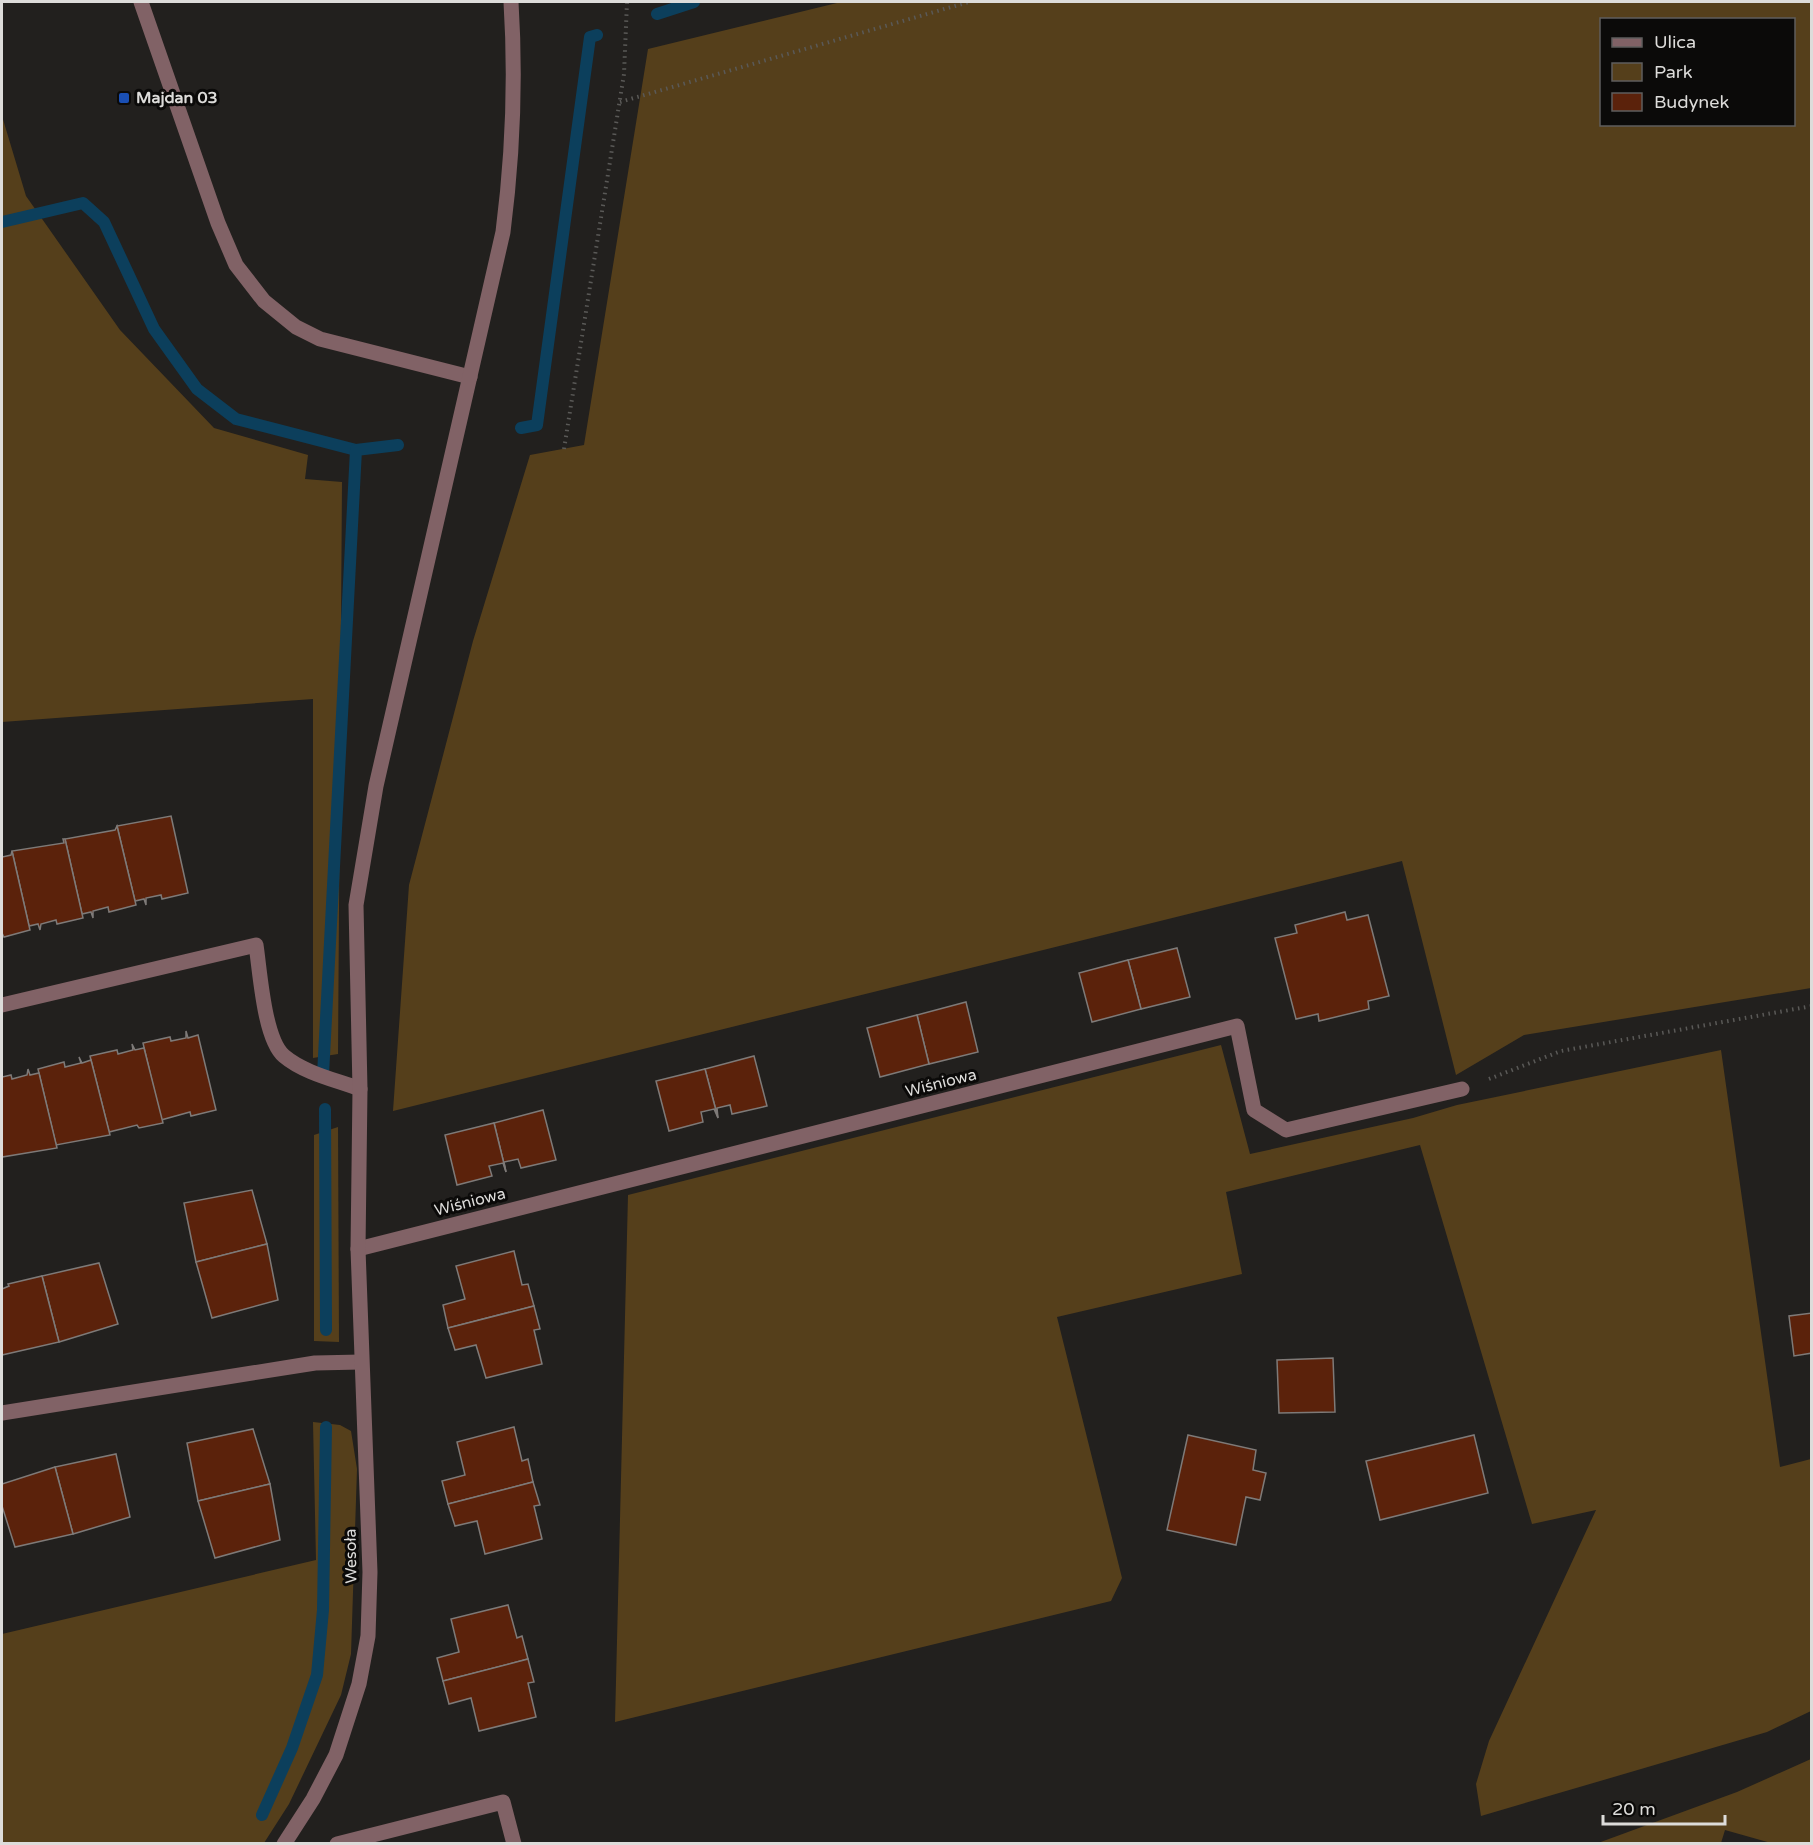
<svg xmlns="http://www.w3.org/2000/svg" width="1813" height="1845" font-family="'Varela Round',sans-serif">
<style>
.green{fill:#553f1b;fill-rule:evenodd}
.lines{fill:none;stroke-linecap:round;stroke-linejoin:round}
.stream{stroke:#0c3f5c;stroke-width:12}
.building{fill:#5b220b;stroke:#7e7a78;stroke-width:1.5}
.path{stroke:#5a5957;stroke-width:4;stroke-dasharray:1.5 4.5;stroke-linecap:butt}
.minor{stroke:#816266;stroke-width:15}
.transit-dot{fill:#1a4fb4;stroke:#0b0a09;stroke-width:2}
.labels{text-anchor:middle;dominant-baseline:central;stroke-width:6;stroke-linejoin:round;paint-order:stroke}
.poi-label{font-size:16px;font-weight:bold;fill:#dddcda;stroke:#0b0a09;text-anchor:start}
.street-label{font-size:16px;fill:#dddcda;stroke:#0b0a09}
</style>
<rect width="100%" height="100%" fill="#22201e"/>
<!-- green -->
<g class="green">
<path d="M841,2H1811V988L1524,1035L1456,1075L1402,861L393,1111L409,885L473,641L530,455L584,445L648,49ZM1602,20H1794V124H1602Z"/>
<polygon points="2,116 26,196 120,330 214,428 308,455 305,479 342,482 338,1054 313,1058 313,699 2,722"/>
<polygon points="1221,1045 1250,1154 1413,1118 1457,1105 1721,1050 1780,1467 1811,1459 1811,1711 1767,1732 1481,1816 1476,1784 1489,1741 1596,1510 1532,1524 1420,1145 1226,1192 1242,1274 1057,1317 1122,1578 1111,1601 615,1722 628,1195"/>
<polygon points="338,1127 339,1342 314,1341 314,1135"/>
<polygon points="313,1422 340,1425 351,1431 357,1469 351,1654 341,1695 289,1804 264,1843 2,1843 2,1634 316,1560"/>
<polygon points="1811,1759 1811,1843 1771,1843 1725,1830 1721,1843 1598,1843 1737,1792"/>
</g>
<g class="lines">
<!-- stream -->
<g class="stream">
<polyline points="657,14 694,2"/>
<polyline points="2,222 83,203 104,222 154,329 197,389 236,419 356,450"/>
<polyline points="521,428 537,425 590,37 597,35"/>
<polyline points="323,1075 356,450 398,445"/>
<polyline points="325,1109 326,1330"/>
<polyline points="262,1815 292,1748 317,1675 323,1610 326,1427"/>
</g>
</g>
<!-- building -->
<g class="building">
<polygon points="171,816 188,893 162,899 161,895 146,898 146,905 144,899 135,901 117,826"/>
<polygon points="117,826 136,905 109,912 108,907 93,911 93,918 91,912 82,914 65,839 115,830"/>
<polygon points="63,839 65,839 83,918 57,924 56,920 41,924 40,930 38,924 29,926 12,851 64,843"/>
<polygon points="12,851 30,930 4,937 2,933 2,857 11,855"/>
<polygon points="1345,912 1347,920 1368,915 1389,996 1368,1001 1369,1009 1319,1021 1318,1014 1296,1019 1275,938 1297,933 1295,925"/>
<polygon points="1177,948 1190,997 1141,1009 1128,960"/>
<polygon points="1128,960 1141,1009 1092,1022 1079,973"/>
<polygon points="966,1002 978,1052 929,1064 917,1015"/>
<polygon points="917,1015 929,1064 880,1077 867,1028"/>
<polygon points="186,1031 188,1038 198,1035 216,1110 191,1116 190,1112 161,1120 143,1043 170,1037 171,1041 186,1038"/>
<polygon points="132,1044 135,1050 144,1048 163,1123 139,1128 137,1125 109,1132 90,1056 117,1050 118,1054 133,1050"/>
<polygon points="754,1056 767,1106 732,1114 730,1105 717,1108 718,1118 705,1069"/>
<polygon points="79,1057 82,1063 91,1060 110,1135 56,1145 38,1069 64,1062 65,1067 81,1063"/>
<polygon points="28,1069 30,1075 39,1073 57,1148 2,1157 2,1077 11,1075 12,1079 27,1075"/>
<polygon points="705,1069 718,1118 714,1109 701,1112 703,1122 669,1131 656,1081"/>
<polygon points="543,1110 556,1160 521,1168 518,1159 504,1162 506,1172 494,1123"/>
<polygon points="494,1123 506,1172 503,1163 489,1166 492,1176 457,1185 445,1135"/>
<polygon points="252,1190 267,1244 196,1262 184,1203"/>
<polygon points="267,1244 278,1300 212,1318 196,1262"/>
<polygon points="514,1251 522,1285 528,1284 534,1306 448,1328 443,1305 465,1299 456,1266"/>
<polygon points="99,1263 118,1324 59,1342 42,1276"/>
<polygon points="42,1276 59,1342 2,1355 2,1289 9,1286 8,1284"/>
<polygon points="534,1306 540,1329 534,1330 542,1364 486,1378 476,1345 455,1350 448,1328"/>
<polygon points="1812,1313 1812,1353 1794,1356 1789,1316"/>
<polygon points="1333,1358 1335,1412 1279,1413 1277,1360"/>
<polygon points="514,1427 522,1461 528,1459 533,1482 448,1504 442,1481 465,1475 457,1442"/>
<polygon points="253,1429 270,1484 198,1501 187,1443"/>
<polygon points="1188,1435 1256,1450 1253,1470 1266,1473 1260,1500 1246,1497 1236,1545 1167,1530"/>
<polygon points="1474,1435 1488,1493 1380,1520 1366,1461"/>
<polygon points="116,1454 130,1517 73,1534 55,1467"/>
<polygon points="55,1467 73,1534 15,1547 2,1506 2,1484"/>
<polygon points="533,1482 540,1505 534,1506 542,1539 485,1554 477,1521 455,1526 448,1504"/>
<polygon points="270,1484 280,1540 215,1558 198,1501"/>
<polygon points="508,1605 517,1638 522,1636 528,1659 443,1681 437,1658 459,1652 451,1619"/>
<polygon points="528,1659 534,1682 528,1683 536,1717 479,1731 471,1698 449,1704 443,1681"/>
</g>
<g class="lines">
<!-- path -->
<g class="path">
<polyline points="620,102 969,2"/>
<polyline points="564,449 624,74 627,2"/>
<polyline points="1489,1079 1561,1051 1812,1006"/>
</g>
<!-- minor -->
<g class="minor">
<polyline points="141,2 218,223 236,265 264,301 296,327 320,339 470,377"/>
<path d="M2,1005L256,945C260,971 264,1039 284,1056C304,1073 336,1080 360,1089"/>
<polyline points="358,1249 1237,1026 1254,1110 1286,1130 1462,1089"/>
<polyline points="2,1413 315,1363 361,1362"/>
<path d="M284,1844L313,1799L336,1755L359,1684L368,1636L370,1572L358,1249L360,1089L356,905L376,786L503,232C513,154 516,81 511,2"/>
<polyline points="337,1844 503,1802 514,1844"/>
</g>
</g>
<!-- markers -->
<rect class="transit-dot" x="118" y="92" width="12" height="12" rx="3"/>
<g class="labels">
<!-- poi labels -->
<g class="poi-label">
<text x="136" y="98">Majdan 03</text>
</g>
<!-- street labels -->
<g class="street-label">
<text transform="translate(941 1083) rotate(-14)">Wiśniowa</text>
<text transform="translate(470 1202) rotate(-14)">Wiśniowa</text>
<text transform="translate(351 1556) rotate(-91)">Wesoła</text>
</g>
</g>
<!-- border -->
<rect width="1813" height="1845" fill="none" stroke="#dddcda" stroke-width="6"/>
<!-- legend -->
<rect x="1600" y="18" width="195" height="108" fill="#0b0a09" stroke="#5f5e5d" stroke-width="1.5"/>
<rect x="1612" y="38" width="30" height="9" fill="#816266" stroke="#5f5e5d" stroke-width="1.5"/>
<text x="1654" y="48" font-size="18" fill="#dddcda">Ulica</text>
<rect x="1612" y="63" width="30" height="18" fill="#553f1b" stroke="#5f5e5d" stroke-width="1.5"/>
<text x="1654" y="78" font-size="18" fill="#dddcda">Park</text>
<rect x="1612" y="93" width="30" height="18" fill="#5b220b" stroke="#5f5e5d" stroke-width="1.5"/>
<text x="1654" y="108" font-size="18" fill="#dddcda">Budynek</text>
<!-- scale -->
<path d="M1603 1815v9h122v-9" fill="none" stroke="#dddcda" stroke-width="3"/>
<text x="1612" y="1815" font-size="18" fill="#dddcda" stroke="#0b0a09" stroke-width="4.5" paint-order="stroke">20 m</text>
</svg>
